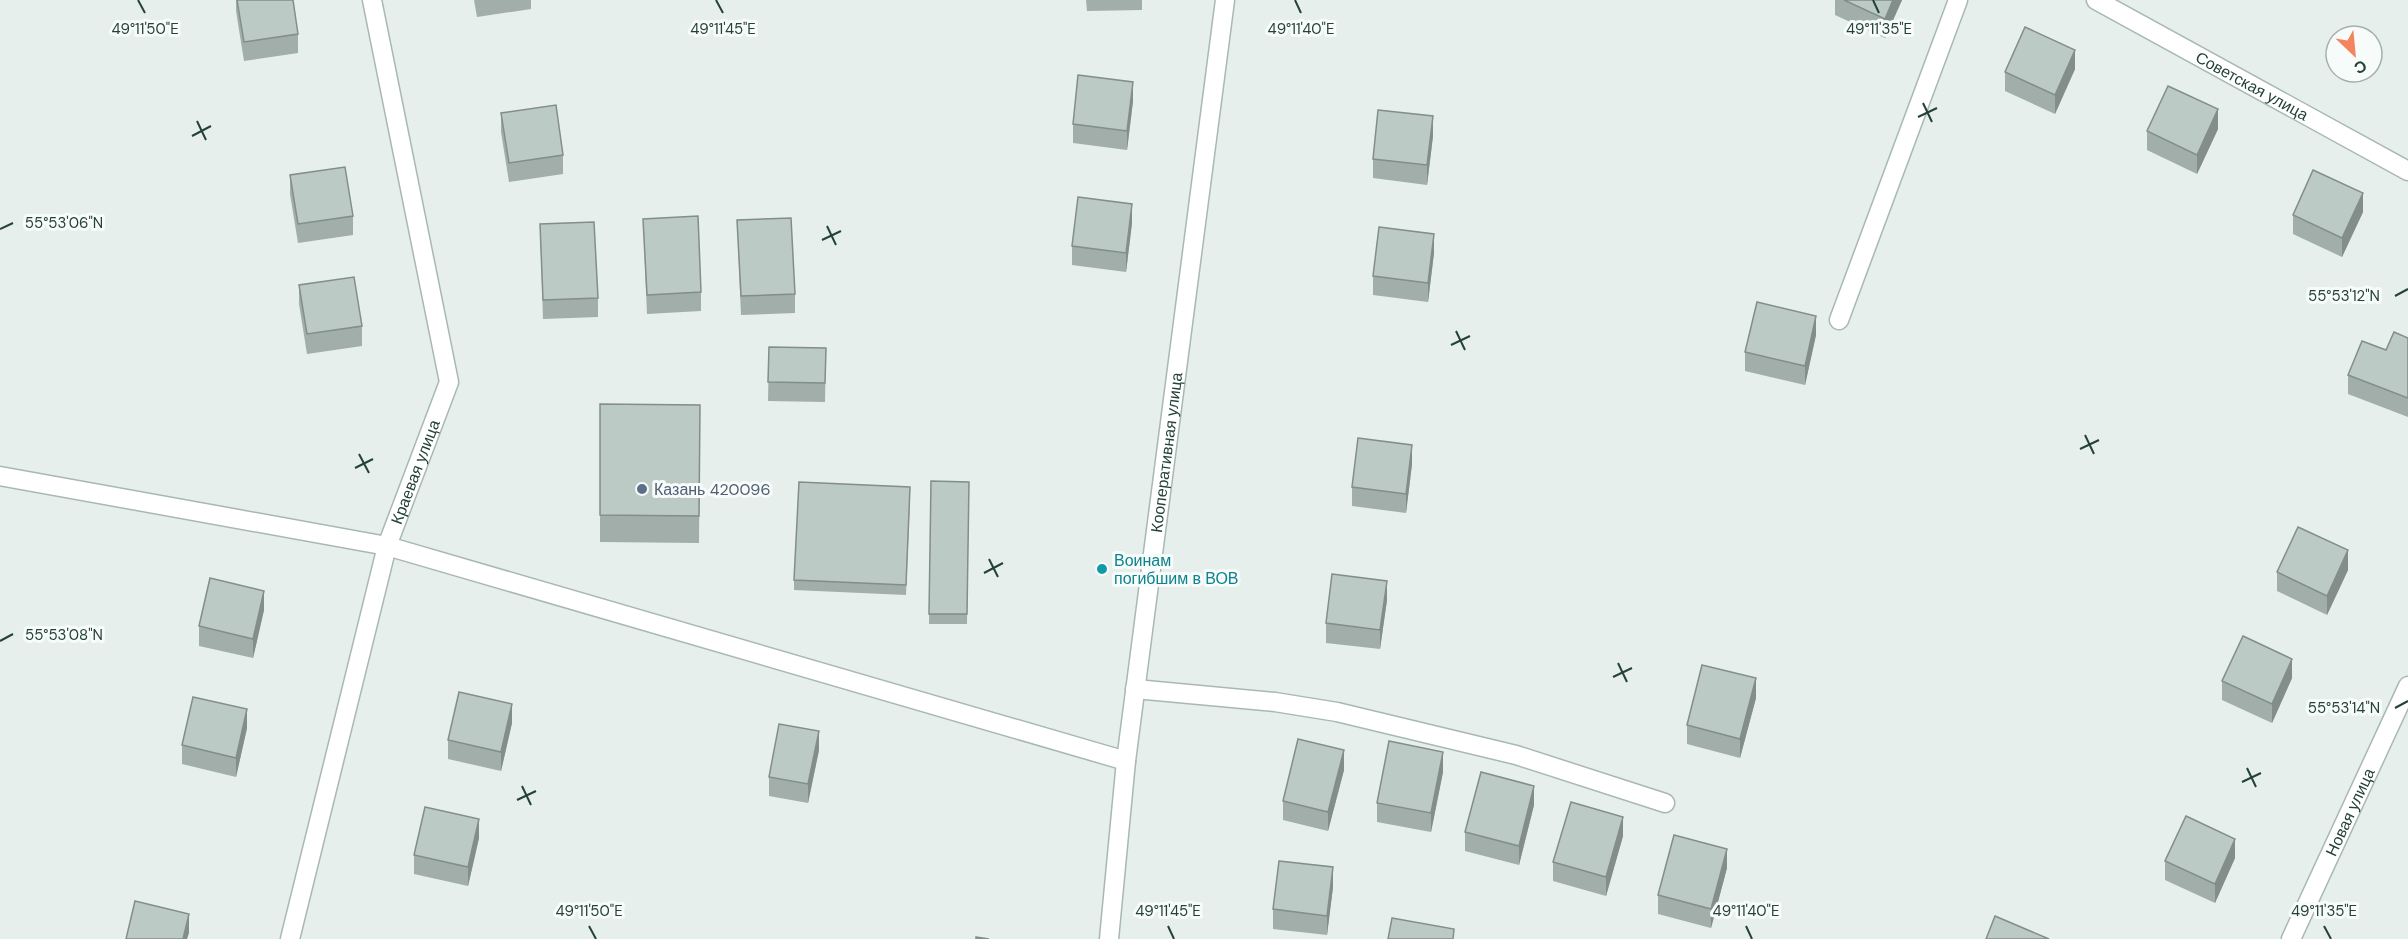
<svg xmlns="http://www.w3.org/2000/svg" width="2408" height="939" font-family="'DM Sans',sans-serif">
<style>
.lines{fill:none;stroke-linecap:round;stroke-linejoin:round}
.lane-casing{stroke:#a8b8b2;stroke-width:21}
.street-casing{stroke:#a8b8b2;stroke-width:21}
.lane{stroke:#fff;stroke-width:18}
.street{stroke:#fff;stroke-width:18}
.wall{fill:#a1aea9}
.shaded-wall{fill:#838d89}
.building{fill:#bbcac4;stroke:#838d89;stroke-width:1.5}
.ticks{fill:none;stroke:#24423a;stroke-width:2}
.service-dot{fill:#5c6f8a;stroke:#f7fbf9;stroke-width:2}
.culture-dot{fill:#0f9aa8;stroke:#f7fbf9;stroke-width:2}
.labels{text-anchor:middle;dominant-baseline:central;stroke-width:6;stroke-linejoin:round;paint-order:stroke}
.street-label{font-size:16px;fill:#24423a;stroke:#f7fbf9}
.service-label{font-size:16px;fill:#4e5e75;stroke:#f7fbf9;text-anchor:start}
.culture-label{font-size:16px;fill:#0d838f;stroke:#f7fbf9;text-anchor:start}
.ticks-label{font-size:15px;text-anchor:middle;fill:#24423a;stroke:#f7fbf9;stroke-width:6;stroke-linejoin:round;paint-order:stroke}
</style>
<rect width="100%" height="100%" fill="#e6efeb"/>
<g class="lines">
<!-- lane casing -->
<g class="lane-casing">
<g id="lane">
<polyline points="1839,320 1958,0"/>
<polyline points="1135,689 1275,702 1337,712 1516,755 1665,803"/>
</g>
</g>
<!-- street casing -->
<g class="street-casing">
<g id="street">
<path id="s1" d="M2096,0L2408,171"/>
<polyline points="0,476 387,546 1126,761"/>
<path id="s2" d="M290,939L387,546L449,382L372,0"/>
<path id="s3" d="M1109,939L1126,761L1225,0"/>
<path id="s4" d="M2291,939L2408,686"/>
</g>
</g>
<!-- lane -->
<use href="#lane" class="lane"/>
<!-- street -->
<use href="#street" class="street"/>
</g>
<!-- wall -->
<g class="wall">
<polygon points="236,0 293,0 298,34 298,53 244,61 236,11"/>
<polygon points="474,0 531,0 531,9 477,17"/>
<polygon points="1086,0 1142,0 1142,10 1087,11"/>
<polygon points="1835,0 1902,0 1885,38 1835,15"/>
<polygon points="2075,69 2055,114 2005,91 2005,72"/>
<polygon points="1133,101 1127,150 1073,143 1073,124"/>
<polygon points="501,113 563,155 563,174 509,182 501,132"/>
<polygon points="2218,129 2197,174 2147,150 2147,131"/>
<polygon points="1433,136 1427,185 1373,178 1373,159"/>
<polygon points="290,175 353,216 353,235 298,243 290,194"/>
<polygon points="2363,212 2342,257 2293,234 2293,215"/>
<polygon points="643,219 701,292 701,311 647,314"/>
<polygon points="737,220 795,294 795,313 741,315"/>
<polygon points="1132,223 1126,272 1072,265 1072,246"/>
<polygon points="540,224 598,298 598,317 543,319"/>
<polygon points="1434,253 1428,302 1373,295 1373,276"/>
<polygon points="299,285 362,326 362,346 307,354 299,304"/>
<polygon points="1816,335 1805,385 1745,371 1745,352"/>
<polygon points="2408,338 2408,417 2348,394 2348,375 2386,350"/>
<polygon points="769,347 826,348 825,402 768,401"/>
<polygon points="600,404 700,405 699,543 600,542"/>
<polygon points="1412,464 1406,513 1352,506 1352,487"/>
<polygon points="931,481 969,482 967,624 929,624"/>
<polygon points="910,497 906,595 794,590 794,580"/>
<polygon points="2348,570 2327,615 2277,591 2277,572"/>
<polygon points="1387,600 1380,649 1326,643 1326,623"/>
<polygon points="264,610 253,658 199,646 199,626"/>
<polygon points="2292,678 2272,723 2222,700 2222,681"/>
<polygon points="1756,698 1740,758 1687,744 1687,725"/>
<polygon points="512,723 501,771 448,759 448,740"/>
<polygon points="247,728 236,777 182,764 182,745"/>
<polygon points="819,750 808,803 769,796 769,777"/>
<polygon points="1344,770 1328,831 1283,820 1283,801"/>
<polygon points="1443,772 1431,832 1377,822 1377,803"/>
<polygon points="1534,805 1519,865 1465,851 1465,832"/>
<polygon points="1623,836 1606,896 1553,881 1553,862"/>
<polygon points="479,838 468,886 414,874 414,855"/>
<polygon points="2235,858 2215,903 2165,880 2165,861"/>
<polygon points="1727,868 1711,928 1658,914 1658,895"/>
<polygon points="1333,887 1327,935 1273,929 1273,909"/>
</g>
<!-- shaded-wall -->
<g class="shaded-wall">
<polygon points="1893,0 1902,0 1885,38 1885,19"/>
<polygon points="2075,50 2075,69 2055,114 2055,95"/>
<polygon points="1133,82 1133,101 1127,150 1127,131"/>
<polygon points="2218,109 2218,129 2197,174 2197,155"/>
<polygon points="1433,116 1433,136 1427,185 1427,165"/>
<polygon points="2363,193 2363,212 2342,257 2342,238"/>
<polygon points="1132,204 1132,223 1126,272 1126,253"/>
<polygon points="1434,234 1434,253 1428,302 1428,283"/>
<polygon points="1816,316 1816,335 1805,385 1805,366"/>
<polygon points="1412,445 1412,464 1406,513 1406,494"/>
<polygon points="2348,550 2348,570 2327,615 2327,596"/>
<polygon points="1387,581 1387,600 1380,649 1380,630"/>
<polygon points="264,591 264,610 253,658 253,639"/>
<polygon points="2292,659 2292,678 2272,723 2272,704"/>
<polygon points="1756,678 1756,698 1740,758 1740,739"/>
<polygon points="512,704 512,723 501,771 501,752"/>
<polygon points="247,709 247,728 236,777 236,758"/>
<polygon points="819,731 819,750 808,803 808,784"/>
<polygon points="1344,750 1344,770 1328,831 1328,812"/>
<polygon points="1443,752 1443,772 1431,832 1431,813"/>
<polygon points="1534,786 1534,805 1519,865 1519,846"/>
<polygon points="1623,817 1623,836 1606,896 1606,877"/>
<polygon points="479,819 479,838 468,886 468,867"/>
<polygon points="2235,839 2235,858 2215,903 2215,884"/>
<polygon points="1727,849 1727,868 1711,928 1711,909"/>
<polygon points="1333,867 1333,887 1327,935 1327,916"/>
<polygon points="189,914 189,933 187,939 183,939"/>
</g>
<!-- building -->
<g class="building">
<polygon points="237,0 293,0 298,34 244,42"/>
<polygon points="1844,0 1893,0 1885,19"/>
<polygon points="2025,27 2075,50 2055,95 2005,72"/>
<polygon points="1078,75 1133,82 1127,131 1073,124"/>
<polygon points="2168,86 2218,109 2197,155 2147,131"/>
<polygon points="556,105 563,155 509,163 501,113"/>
<polygon points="1378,110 1433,116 1427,165 1373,159"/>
<polygon points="345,167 353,216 298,224 290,175"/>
<polygon points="2313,170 2363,193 2342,238 2293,215"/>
<polygon points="1078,197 1132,204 1126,253 1072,246"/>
<polygon points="698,216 701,292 647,295 643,219"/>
<polygon points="791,218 795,294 741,296 737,220"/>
<polygon points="594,222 598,298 543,300 540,224"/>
<polygon points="1379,227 1434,234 1428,283 1373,276"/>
<polygon points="354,277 362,326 307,334 299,285"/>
<polygon points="1757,302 1816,316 1805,366 1745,352"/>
<polygon points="2394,332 2408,338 2408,398 2348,375 2362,341 2386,350"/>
<polygon points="769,347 826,348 825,383 768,382"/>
<polygon points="600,404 700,405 699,516 600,515"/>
<polygon points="1358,438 1412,445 1406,494 1352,487"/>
<polygon points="931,481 969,482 967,614 929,614"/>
<polygon points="799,482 910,487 906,585 794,580"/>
<polygon points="2298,527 2348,550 2327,596 2277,572"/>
<polygon points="1332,574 1387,581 1380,630 1326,623"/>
<polygon points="210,578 264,591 253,639 199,626"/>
<polygon points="2243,636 2292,659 2272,704 2222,681"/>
<polygon points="1702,665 1756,678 1740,739 1687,725"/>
<polygon points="459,692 512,704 501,752 448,740"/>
<polygon points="193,697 247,709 236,758 182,745"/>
<polygon points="779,724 819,731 808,784 769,777"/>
<polygon points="1298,739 1344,750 1328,812 1283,801"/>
<polygon points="1389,741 1443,752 1431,813 1377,803"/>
<polygon points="1481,772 1534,786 1519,846 1465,832"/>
<polygon points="1571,802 1623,817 1606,877 1553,862"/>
<polygon points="425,807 479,819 468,867 414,855"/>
<polygon points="2186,816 2235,839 2215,884 2165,861"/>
<polygon points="1674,835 1727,849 1711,909 1658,895"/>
<polygon points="1279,861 1333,867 1327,916 1273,909"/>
<polygon points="135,901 189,914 183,939 126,939"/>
<polygon points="1995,916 2049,939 1986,939"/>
<polygon points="1392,918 1454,929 1453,939 1388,939"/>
<polygon points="976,937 989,939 976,939"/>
</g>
<!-- ticks -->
<path class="ticks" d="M138,0L145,13M716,0L723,13M1295,0L1301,13M1873,0L1879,13M1923,103L1932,122M1918,117L1937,108M197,121L206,140M192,136L211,126M827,226L836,245M0,229L13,223M822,240L841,231M2395,296L2408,289M1456,331L1465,350M1451,345L1470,336M2085,435L2094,454M2080,449L2099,440M359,454L369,473M355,468L373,459M989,559L998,577M984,573L1003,563M0,641L13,634M1618,663L1627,682M1613,677L1632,668M2395,708L2408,701M2247,768L2256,787M2242,782L2261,773M522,786L531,805M517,800L536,791M589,926L596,939M1168,926L1174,939M1746,926L1752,939M2324,926L2331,939"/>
<!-- markers -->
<circle class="service-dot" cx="642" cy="489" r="6"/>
<circle class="culture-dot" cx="1102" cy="569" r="6"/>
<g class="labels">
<!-- street labels -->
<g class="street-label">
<text stroke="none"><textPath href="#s1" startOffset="178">Советская улица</textPath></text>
<text stroke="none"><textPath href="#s3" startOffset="490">Кооперативная улица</textPath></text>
<text stroke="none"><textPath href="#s2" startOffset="484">Краевая улица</textPath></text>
<text stroke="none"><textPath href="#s4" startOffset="140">Новая улица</textPath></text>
</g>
<!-- service labels -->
<g class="service-label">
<text x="654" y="489">Казань 420096</text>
</g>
<!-- culture labels -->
<g class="culture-label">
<text x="1114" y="560">Воинам<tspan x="1114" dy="18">погибшим в ВОВ</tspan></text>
</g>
</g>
<g class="ticks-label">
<text x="145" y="34">49°11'50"E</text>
<text x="723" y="34">49°11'45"E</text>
<text x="1301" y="34">49°11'40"E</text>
<text x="1879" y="34">49°11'35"E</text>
<text x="64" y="228">55°53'06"N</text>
<text x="2344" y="301">55°53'12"N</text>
<text x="64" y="640">55°53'08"N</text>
<text x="2344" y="713">55°53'14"N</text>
<text x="589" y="916">49°11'50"E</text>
<text x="1168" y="916">49°11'45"E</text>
<text x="1746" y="916">49°11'40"E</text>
<text x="2324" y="916">49°11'35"E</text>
</g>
<!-- north arrow -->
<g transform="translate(2354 54) rotate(154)"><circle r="28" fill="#f7fbf9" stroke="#a3b1ad" stroke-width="1.5"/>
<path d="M0-4.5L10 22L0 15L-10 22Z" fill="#f4845f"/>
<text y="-9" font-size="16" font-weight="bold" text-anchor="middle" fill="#24423a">С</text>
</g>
</svg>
